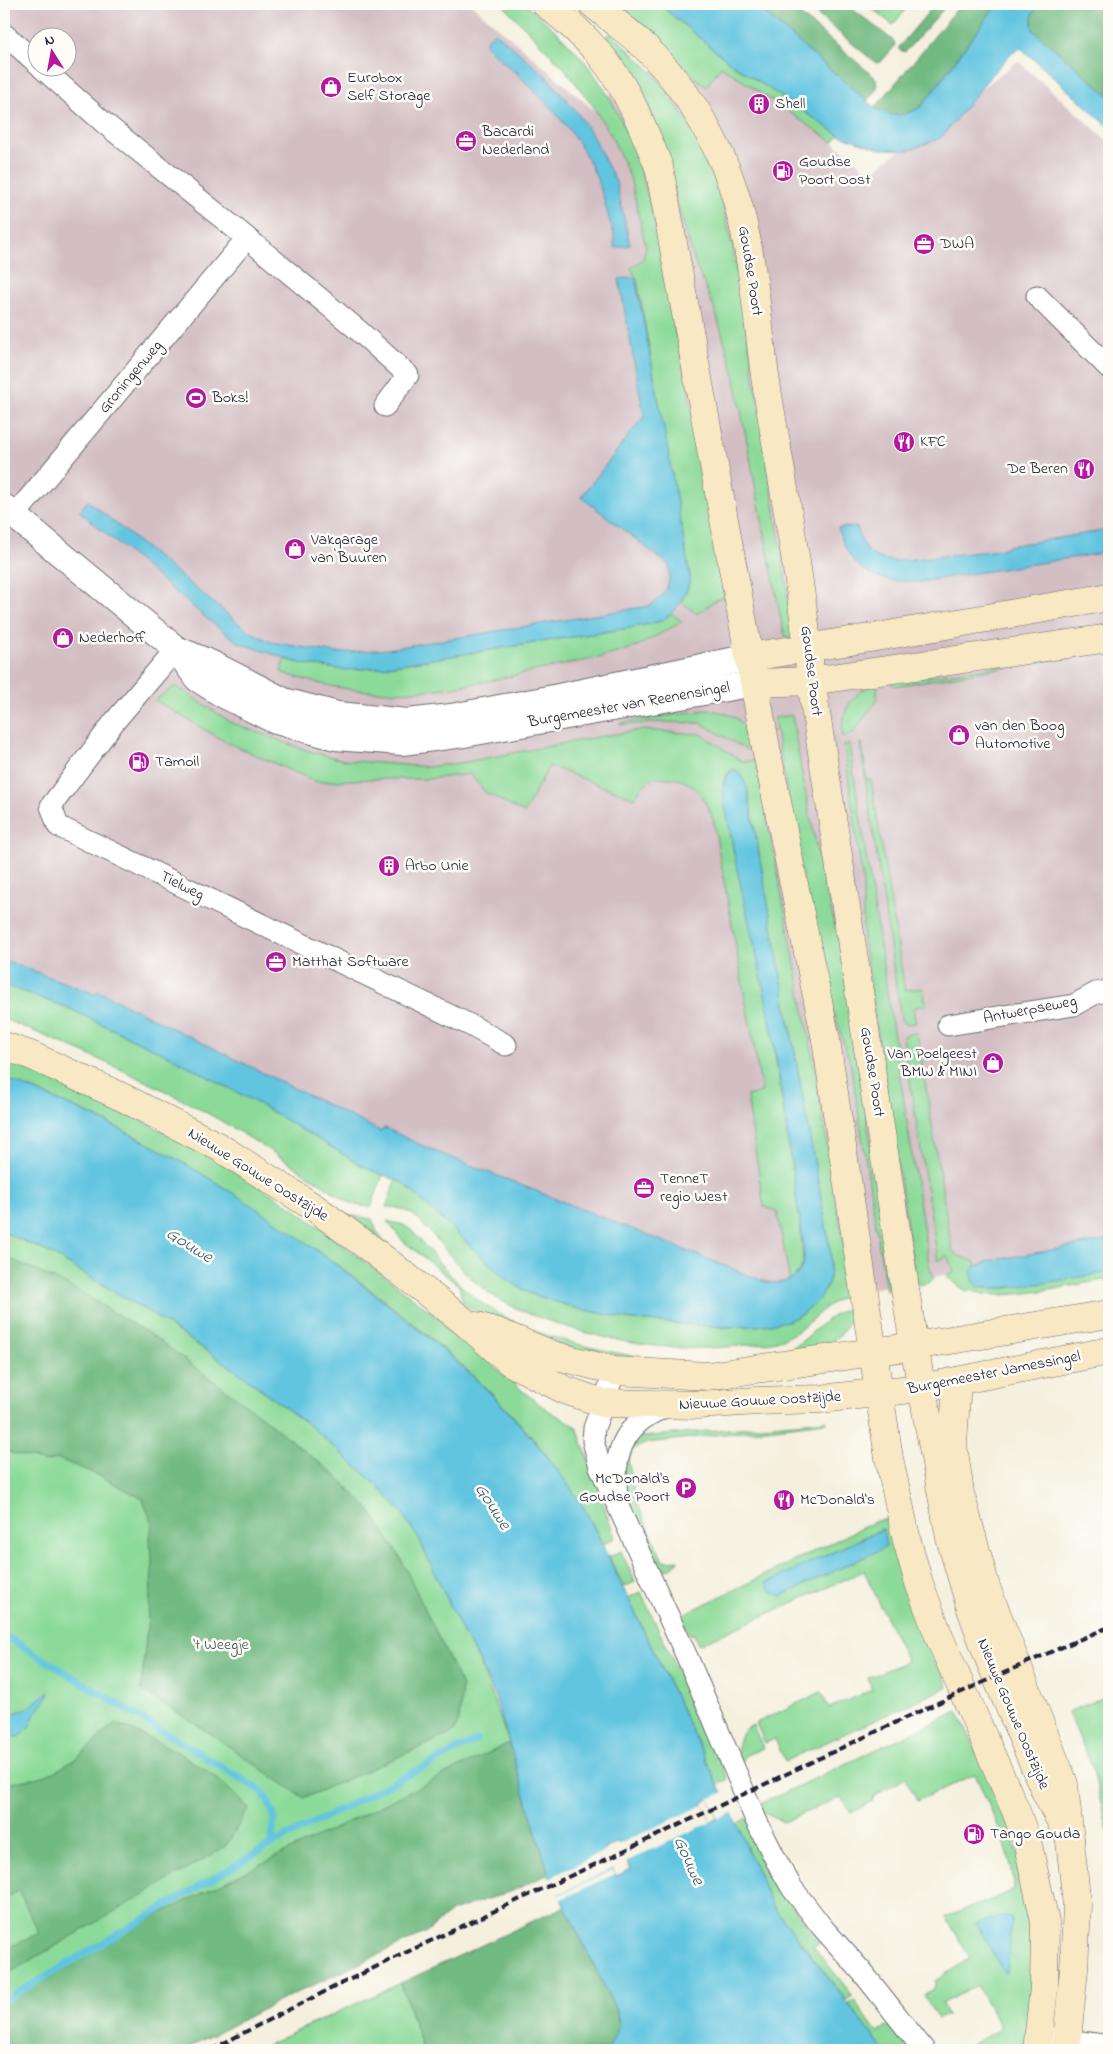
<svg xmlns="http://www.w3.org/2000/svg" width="1113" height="2054" font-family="'Indie Flower',sans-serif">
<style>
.industrial{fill:#d2bec3;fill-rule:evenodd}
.green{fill:#8cda99;stroke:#577e6a;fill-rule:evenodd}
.forest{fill:#71ba81;stroke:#4a6e5e}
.water{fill:#62c5e0;stroke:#42748e;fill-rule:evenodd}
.pier{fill:#f5f0de}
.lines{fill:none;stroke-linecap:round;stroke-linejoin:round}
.stream{stroke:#62c5e0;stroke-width:7}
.minor-casing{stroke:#6c6a74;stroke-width:23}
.tertiary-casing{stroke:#6c6a74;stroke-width:28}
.secondary-casing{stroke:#6c6a74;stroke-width:29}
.minor{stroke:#fff;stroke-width:21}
.tertiary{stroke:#fff;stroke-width:26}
.secondary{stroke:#f8e8c3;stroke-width:28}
.rail{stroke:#22223b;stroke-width:4;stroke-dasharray:8 4;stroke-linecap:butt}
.labels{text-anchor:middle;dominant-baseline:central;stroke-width:5;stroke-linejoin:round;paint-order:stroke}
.poi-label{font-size:16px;fill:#22223b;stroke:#fdfcf7;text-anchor:start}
.street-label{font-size:16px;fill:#22223b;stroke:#fdfcf7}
.park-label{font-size:16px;fill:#425957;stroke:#fdfcf7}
.water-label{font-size:18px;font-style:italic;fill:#385b75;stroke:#fdfcf7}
</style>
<rect width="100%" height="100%" fill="#fdfcf7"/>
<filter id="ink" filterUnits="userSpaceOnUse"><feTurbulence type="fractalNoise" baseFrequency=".02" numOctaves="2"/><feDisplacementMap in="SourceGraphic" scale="10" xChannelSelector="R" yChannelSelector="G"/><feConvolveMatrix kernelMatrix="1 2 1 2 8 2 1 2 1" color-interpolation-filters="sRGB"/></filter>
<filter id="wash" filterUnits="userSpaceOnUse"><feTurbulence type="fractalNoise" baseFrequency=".0096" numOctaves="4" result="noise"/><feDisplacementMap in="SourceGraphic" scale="20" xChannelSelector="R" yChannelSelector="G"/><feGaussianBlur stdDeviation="1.12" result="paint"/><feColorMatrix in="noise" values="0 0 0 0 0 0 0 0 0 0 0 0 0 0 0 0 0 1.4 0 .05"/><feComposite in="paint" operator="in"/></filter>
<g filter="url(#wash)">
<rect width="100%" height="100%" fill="#f5f0de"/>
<!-- industrial -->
<path class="industrial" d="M4,4H471L595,111L620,85L674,60L721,66L833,142L870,173L1018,61L1109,142V1255L966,1271L819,1299L790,1282L779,1284L766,1282L430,1149L385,1128L380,1131L98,991L95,994L4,960ZM38,38H68V68H38Z"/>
<!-- green -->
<g class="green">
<path d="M502,4H525C549,24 573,46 592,71C649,148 658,246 676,337H678L728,597L717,599L697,614L681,602L688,587L690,576L637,280L631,268L643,259L646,248L630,177L612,137L593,106L564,68Z"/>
<polygon points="613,4 659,4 729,62 839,135 833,142 721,66 706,87 674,60"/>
<polygon points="866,4 910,4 893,25"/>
<polygon points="611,33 649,69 665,88 699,140 719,188 732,244 743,305 794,633 791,640 785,636 781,620 734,374 715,310 695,263 648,105 603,39"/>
<path d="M671,613L682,622C666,630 651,640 635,647C603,659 568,663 535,671C444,691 372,705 281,672L284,659C314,667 344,671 375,668L629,628L658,622Z"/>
<polygon points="1094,653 894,686 889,682"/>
<path d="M878,683L876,702L853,733L843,737C838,713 855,688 878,683Z"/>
<path d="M176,686L232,723L309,751L344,760L427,767L466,762L592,738L640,730L701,734L742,761H756L813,1057L852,1295C823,1300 810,1329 783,1339C771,1343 758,1344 746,1345C679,1354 616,1344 552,1322C529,1314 504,1305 485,1290C464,1274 447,1251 430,1232C423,1225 417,1216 408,1212C401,1208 394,1207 386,1207L396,1180L403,1183L506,1279L529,1293L575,1308L633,1320L722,1327L756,1326L802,1314L825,1290L831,1254L747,787L740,773L734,769L727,774L723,783L725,795L732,842L769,1013L800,1222L803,1263L799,1272L790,1282L777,1211L764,1207L747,1096L762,1092L713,819C703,796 695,779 668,778C660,777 653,777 646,783C641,787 638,793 634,798L549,766L524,813L486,793L470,774L428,779H371L317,782L224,741L155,700Z"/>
<path d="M705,710C734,712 748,721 755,750H747L701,723L662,722L621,725L620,723Z"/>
<path d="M792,715C805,794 820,872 841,949L893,1289L886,1290L851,1066L816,956L774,718Z"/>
<polygon points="860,743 862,743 867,780 871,780 905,990 923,988 926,1005 913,1008 916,1023 904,1024 901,1019"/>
<polygon points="849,744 929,1265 934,1278 929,1283 919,1285 916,1283 863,939 863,884 844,745"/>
<path d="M4,985L66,1007L173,1058L257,1103L368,1169L383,1175L371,1207L356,1205L347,1201C305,1172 262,1145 218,1119C149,1080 77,1049 4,1019Z"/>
<path d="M917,1032L952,1250L959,1256L976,1262L977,1266L974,1267L981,1288H1008L1109,1272V1279C1078,1284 996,1304 970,1290L967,1292L946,1276L954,1271L947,1256L938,1261L903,1036Z"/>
<path d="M4,1057L88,1094L212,1156L298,1211L425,1307L524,1392L546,1409L577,1427L615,1538L603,1544C550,1438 464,1362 372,1291C298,1235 221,1182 138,1138C95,1115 49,1096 4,1078Z"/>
<polygon points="343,1214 372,1219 377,1232 393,1250"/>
<path d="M387,1221L404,1225L412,1231C432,1253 451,1279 475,1298C524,1337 599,1350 659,1361L605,1359L505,1327L463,1304L459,1286L402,1240Z"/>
<polygon points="4,1232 50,1253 150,1313 237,1371 310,1426 377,1485 402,1513 419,1539 464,1635 479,1660 509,1743 4,2008"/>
<path d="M850,1308L853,1309C845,1344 821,1347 790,1353V1349C811,1338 826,1314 850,1308Z"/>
<path d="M826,1420V1422L647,1443L633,1449L628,1460L637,1503L663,1561L678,1560C674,1567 672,1569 663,1570L656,1564L627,1504L621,1479L630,1438Z"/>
<path d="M891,1519L948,1687L785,1761L775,1739L765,1743L756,1723L821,1692L829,1708L872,1690L868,1678L907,1661L864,1571L698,1645L694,1634L690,1635L680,1616L876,1521ZM882,1529L770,1590L767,1583Z"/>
<polygon points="621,1551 635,1582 624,1587 609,1557"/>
<polygon points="641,1592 728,1779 718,1785 628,1598"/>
<polygon points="1109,1695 1109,1750 1107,1754 1109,1762 1109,1835 1092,1767 1068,1712"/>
<path d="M958,1711L1007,1817L1033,1909L1030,2050H969L971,2049V2045L1001,2028L977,1985L942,2004L947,2015L938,2019L924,1995L935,1987V1981L970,1958L946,1917C968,1907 992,1901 1014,1890C1013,1850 990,1810 975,1774L917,1801L906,1778L874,1796L873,1801L851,1813L841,1797L784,1822L764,1813L760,1804Z"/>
<path d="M753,1725L763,1748L744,1756L740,1766C737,1749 734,1733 753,1725Z"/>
<polygon points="746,1818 792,1906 818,1940 819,1943 813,1946 853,1996 846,2000 772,1905 737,1824"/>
<polygon points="401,1983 423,2050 256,2050"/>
<polygon points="854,2000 877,2032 888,2026 893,2029 908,2050 884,2050 849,2004"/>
</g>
<!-- forest -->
<g class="forest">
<polygon points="754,4 787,4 876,78 877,88 867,101"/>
<polygon points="804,4 846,4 894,41 895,46 881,62 876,63"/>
<polygon points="935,4 948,4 905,52 899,50 899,47"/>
<path d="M961,4H997L922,106C906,117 891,118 875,108Z"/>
<path d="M1040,4H1109V96L1033,30C1031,18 1031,12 1040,4Z"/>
<polygon points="4,1256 72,1287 153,1336 256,1412 337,1477 368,1508 399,1555 462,1686 459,1721 453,1733 304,1798 202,1728 141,1690 153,1562 149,1543 152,1524 143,1499 98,1475 58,1459 45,1462 4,1451"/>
<path d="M115,1723C142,1735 170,1746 195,1763C215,1775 232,1792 249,1808L225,1847L4,1976V1950L39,1933L19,1891L4,1899V1783C14,1781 25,1781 35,1778C68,1771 91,1745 115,1723Z"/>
<polygon points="509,1743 549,1874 510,1892 452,1911 425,1933 269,2006 184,2050 4,2050 4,2002 135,1926"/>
<polygon points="565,1906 617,2012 619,2025 608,2050 423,2050 401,1983"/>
</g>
<!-- water -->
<g class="water">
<path d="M659,4H754L875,108C891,118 906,117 922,106L997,4H1040C1031,12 1031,18 1033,30L1109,96V127L1021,48L1012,53L993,73L941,138L909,150L880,149L839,135L729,62Z"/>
<path d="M495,32L546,76L576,111L591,133L616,182L630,245L615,248C613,243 615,239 614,234C609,221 606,207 602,193C587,144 554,108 517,74L518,72L513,71L486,46V40Z"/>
<path d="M635,277L665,434L690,576C688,594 675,617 657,622C648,625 638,626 629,628L375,668L345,670L303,664L239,643L206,618L79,511L88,501L247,630L271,642L337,653L388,649L649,606C666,596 671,584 669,565L581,497L644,416L619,279Z"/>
<path d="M857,527C864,552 870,558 895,561L999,550L1008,546L1109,530V552L919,582C875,582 851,573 838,528Z"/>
<path d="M734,769L740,773L747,787L831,1254L829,1281L825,1290L819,1299L802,1314L788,1321L757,1326L722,1327L633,1320L575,1308L529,1293L506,1279L403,1183L368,1169L257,1103L173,1058L66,1007L4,985V960L95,994L98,991L380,1131L385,1128L430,1149L766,1282C782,1284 796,1282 803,1265C807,1254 796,1197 794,1182C786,1126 779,1070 769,1014C757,951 739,889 729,825C726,807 716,781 734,769Z"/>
<path d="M4,1078C49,1096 95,1116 138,1138C219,1180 296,1233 368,1289C454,1355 527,1419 586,1511L737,1824L772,1905L884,2050H608L619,2025L617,2012L549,1874L495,1697L479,1660L464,1635L419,1539L402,1513L377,1485L310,1426L237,1371L150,1313L50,1253L4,1232ZM709,1799L718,1818L711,1822L702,1803ZM618,1842L631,1869L616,1876L604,1849Z"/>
<path d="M1109,1240V1272C1090,1275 989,1295 977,1286C973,1283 973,1277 971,1272L974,1267L989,1261Z"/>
<polygon points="883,1529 886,1547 781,1596 770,1590 766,1583"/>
<polygon points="49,1691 48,1697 34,1715 31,1724 20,1737 4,1736 5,1727 12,1714 28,1708"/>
<polygon points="1006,1916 1012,1918 1007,1973 1004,1973 976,1923"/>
</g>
<!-- pier -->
<g class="pier">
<polygon points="724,1792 734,1812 719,1819 709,1799"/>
<polygon points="703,1805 711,1822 625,1862 617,1845"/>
<polygon points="607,1850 615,1867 557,1895 549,1878"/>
<polygon points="613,1870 615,1874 559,1900 557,1896"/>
</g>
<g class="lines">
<!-- stream -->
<g class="stream">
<polyline points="4,1635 263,1792 274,1815 272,1844 4,2001"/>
<polyline points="272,1844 477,1740"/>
</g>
</g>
</g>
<g filter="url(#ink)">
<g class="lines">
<!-- minor casing -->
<g class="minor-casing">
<g id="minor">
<polyline points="4,34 38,64"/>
<polyline points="247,238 358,330 408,375 385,406"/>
<polyline points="1037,296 1109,368"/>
<polyline points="14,516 247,238 103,122 42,68"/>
<polyline points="176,649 114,722 51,806 58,826 472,1026 506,1045"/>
<polyline points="948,1025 1074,1005 1096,993 1109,991"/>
<polyline points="615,1371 594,1428 593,1441 600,1467 688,1659 756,1820 776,1860 792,1888 822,1927 863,1973 924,2050"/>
<path d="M617,1495C612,1451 626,1420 669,1406"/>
<polyline points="1039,2036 1109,2046"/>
</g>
</g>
<!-- tertiary casing -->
<g class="tertiary-casing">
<g id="tertiary">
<polyline points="4,507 176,649 198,679 222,694 276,721 335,737 402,742 464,734 755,683"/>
<polyline points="176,649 212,664 284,701 338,715 407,722 451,717 549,699 750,657"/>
</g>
</g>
<!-- secondary casing -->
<g class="secondary-casing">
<g id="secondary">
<path d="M546,4C564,18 582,34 597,51C626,84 643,127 659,167L767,753L826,1040L889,1458L907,1541L919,1583L940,1639L1016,1811L1028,1845L1045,1922L1044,1988L1037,2050"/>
<path d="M593,4C610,18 629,32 645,47C676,77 702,116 720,155C753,226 755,307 766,383C782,482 802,581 811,681L914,1346L950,1538L972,1612L990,1661L1046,1793L1070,1839"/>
<polyline points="750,657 888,635 1109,597"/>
<polyline points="755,683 811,681 1109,638"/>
<polyline points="4,1046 30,1055 122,1097 219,1147 315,1208 371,1249 466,1323 510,1362 565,1390 603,1403 698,1405 757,1401 820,1399 921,1388 1109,1351"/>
<polyline points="477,1326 497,1332 553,1355 615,1371 708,1376 914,1346 1109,1314"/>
<polyline points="957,1381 953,1445 960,1493 986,1587 1064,1784 1077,1906 1074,1969 1066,2050"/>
</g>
</g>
<!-- minor -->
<use href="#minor" class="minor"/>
<!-- tertiary -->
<use href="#tertiary" class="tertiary"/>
<!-- secondary -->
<use href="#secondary" class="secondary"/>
<!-- rail -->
<path class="rail" d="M211,2050C353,1974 501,1909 647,1840C800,1768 953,1693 1109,1627"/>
</g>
</g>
<!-- icons -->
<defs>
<g id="shop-disc" transform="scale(1.125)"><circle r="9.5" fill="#b5179e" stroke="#fdfcf7"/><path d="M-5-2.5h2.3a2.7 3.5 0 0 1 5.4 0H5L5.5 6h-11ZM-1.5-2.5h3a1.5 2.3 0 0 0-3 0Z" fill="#fff"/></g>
<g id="building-disc" transform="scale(1.125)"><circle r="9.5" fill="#b5179e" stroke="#fdfcf7"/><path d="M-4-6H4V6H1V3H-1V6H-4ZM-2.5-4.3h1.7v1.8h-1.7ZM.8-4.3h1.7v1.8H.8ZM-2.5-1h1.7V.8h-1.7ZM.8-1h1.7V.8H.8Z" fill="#fff"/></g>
<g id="office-disc" transform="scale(1.125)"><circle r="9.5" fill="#b5179e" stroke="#fdfcf7"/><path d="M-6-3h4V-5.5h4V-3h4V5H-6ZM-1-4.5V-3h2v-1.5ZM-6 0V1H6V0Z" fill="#fff"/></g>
<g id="fuel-disc" transform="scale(1.125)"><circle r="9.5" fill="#b5179e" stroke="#fdfcf7"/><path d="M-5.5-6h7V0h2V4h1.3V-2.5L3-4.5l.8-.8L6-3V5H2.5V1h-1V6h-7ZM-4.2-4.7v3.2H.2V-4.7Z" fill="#fff"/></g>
<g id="stadium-disc" transform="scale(1.125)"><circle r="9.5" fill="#b5179e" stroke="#fdfcf7"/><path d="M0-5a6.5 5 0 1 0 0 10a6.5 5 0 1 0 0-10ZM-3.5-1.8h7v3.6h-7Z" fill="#fff"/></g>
<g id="restaurant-disc" transform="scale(1.125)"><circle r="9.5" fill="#b5179e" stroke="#fdfcf7"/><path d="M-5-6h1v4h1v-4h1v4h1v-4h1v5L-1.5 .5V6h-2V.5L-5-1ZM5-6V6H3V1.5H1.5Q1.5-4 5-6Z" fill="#fff"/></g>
<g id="parking-disc" transform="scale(1.125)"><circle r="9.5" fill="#b5179e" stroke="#fdfcf7"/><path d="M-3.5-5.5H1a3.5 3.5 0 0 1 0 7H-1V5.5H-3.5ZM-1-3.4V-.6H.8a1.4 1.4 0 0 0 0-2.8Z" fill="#fff"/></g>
</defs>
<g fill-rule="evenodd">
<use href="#shop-disc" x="331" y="87"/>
<use href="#building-disc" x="759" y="104"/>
<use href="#office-disc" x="466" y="141"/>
<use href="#fuel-disc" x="783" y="171"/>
<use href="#office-disc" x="924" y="244"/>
<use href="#stadium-disc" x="196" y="398"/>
<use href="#restaurant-disc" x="904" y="442"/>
<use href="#restaurant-disc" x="1084" y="469"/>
<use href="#shop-disc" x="295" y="549"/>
<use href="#shop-disc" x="63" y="638"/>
<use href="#shop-disc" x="959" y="735"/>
<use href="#fuel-disc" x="139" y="762"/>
<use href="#building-disc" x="389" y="866"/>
<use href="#office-disc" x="276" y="962"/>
<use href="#shop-disc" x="993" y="1063"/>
<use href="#office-disc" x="644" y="1188"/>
<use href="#parking-disc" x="686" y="1488"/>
<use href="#restaurant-disc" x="784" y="1500"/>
<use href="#fuel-disc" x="974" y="1834"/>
</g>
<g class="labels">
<!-- poi labels -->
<g class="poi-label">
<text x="347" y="78">Eurobox<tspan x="347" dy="18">Self Storage</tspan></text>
<text x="775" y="104">Shell</text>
<text x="482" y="132">Bacardi<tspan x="482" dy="18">Nederland</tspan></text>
<text x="799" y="162">Goudse<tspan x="799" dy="18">Poort Oost</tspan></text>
<text x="940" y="244">DWA</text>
<text x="212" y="398">Boks!</text>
<text x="920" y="442">KFC</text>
<text x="1068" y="469" text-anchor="end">De Beren</text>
<text x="311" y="540">Vakgarage<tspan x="311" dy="18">van Buuren</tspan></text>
<text x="79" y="638">Nederhoff</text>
<text x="975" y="726">van den Boog<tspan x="975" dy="18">Automotive</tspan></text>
<text x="155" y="762">Tamoil</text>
<text x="405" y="866">Arbo Unie</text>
<text x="292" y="962">Matthat Software</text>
<text x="977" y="1054" text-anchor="end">Van Poelgeest<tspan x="977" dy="18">BMW &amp; MINI</tspan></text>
<text x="660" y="1179">TenneT<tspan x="660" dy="18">regio West</tspan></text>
<text x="670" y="1479" text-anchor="end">McDonald's<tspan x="670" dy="18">Goudse Poort</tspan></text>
<text x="800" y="1500">McDonald's</text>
<text x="990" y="1834">Tango Gouda</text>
</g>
<!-- street labels -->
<g class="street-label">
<text transform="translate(750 271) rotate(81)">Goudse Poort</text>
<text transform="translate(131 377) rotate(-50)">Groningenweg</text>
<text transform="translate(811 671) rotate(83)">Goudse Poort</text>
<text transform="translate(629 705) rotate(-10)">Burgemeester van Reenensingel</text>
<text transform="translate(182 886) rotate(26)">Tielweg</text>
<text transform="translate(1030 1010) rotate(-11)">Antwerpseweg</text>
<text transform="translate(872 1072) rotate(81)">Goudse Poort</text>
<text transform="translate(258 1175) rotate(32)">Nieuwe Gouwe Oostzijde</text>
<text transform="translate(994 1373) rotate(-11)">Burgemeester Jamessingel</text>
<text transform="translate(760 1401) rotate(-3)">Nieuwe Gouwe Oostzijde</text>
<text transform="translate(1013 1714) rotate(67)">Nieuwe Gouwe Oostzijde</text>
</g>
<!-- park labels -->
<g class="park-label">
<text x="221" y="1645">'t Weegje</text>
</g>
<!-- water labels -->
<g class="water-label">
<text transform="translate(189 1246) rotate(32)">Gouwe</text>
<text transform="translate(492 1507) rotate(57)">Gouwe</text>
<text transform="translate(688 1861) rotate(66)">Gouwe</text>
</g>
</g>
<!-- margin -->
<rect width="1113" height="2054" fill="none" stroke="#fdfcf7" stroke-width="20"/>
<!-- north arrow -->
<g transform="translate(52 52) rotate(349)"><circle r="24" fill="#fdfcf7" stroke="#a5a5ac"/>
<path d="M0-4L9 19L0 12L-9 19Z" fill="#b5179e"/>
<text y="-8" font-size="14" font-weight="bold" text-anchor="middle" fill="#22223b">N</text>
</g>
</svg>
